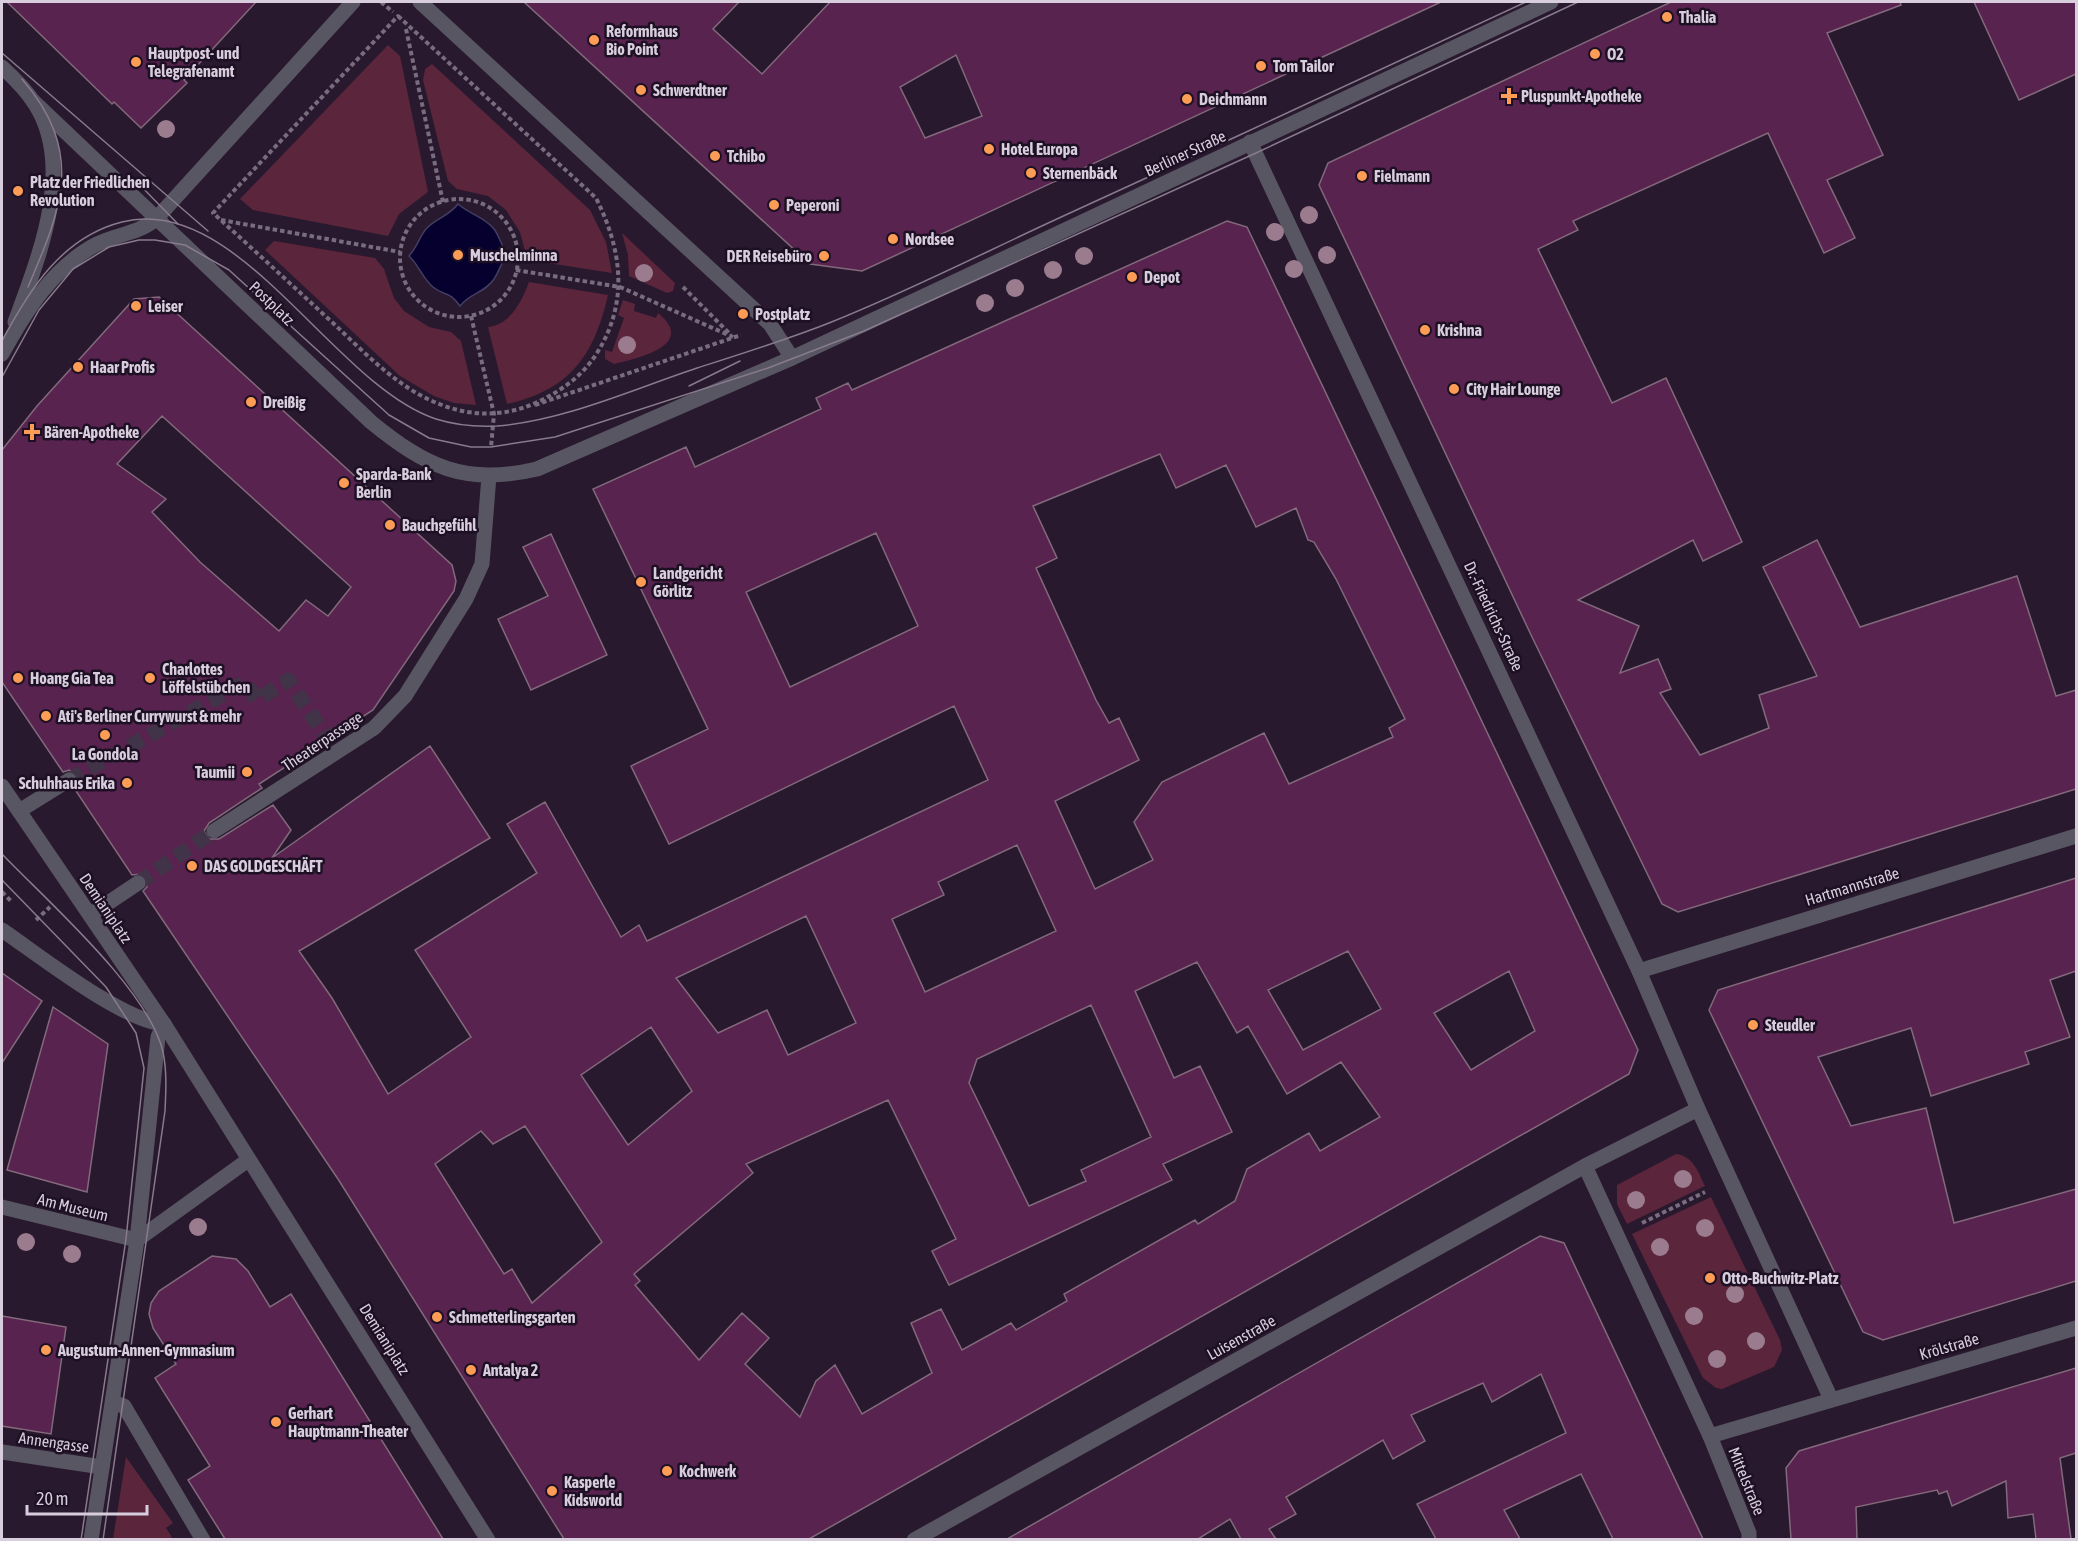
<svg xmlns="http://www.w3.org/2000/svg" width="2078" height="1541" font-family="'Asap Condensed',sans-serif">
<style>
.green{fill:#5b253c}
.water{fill:#05002e;stroke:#443e62;stroke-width:1.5}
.building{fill:#58234e;stroke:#83697c;stroke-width:1.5;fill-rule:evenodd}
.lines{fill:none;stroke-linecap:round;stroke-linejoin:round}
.street-tunnel{stroke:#423448;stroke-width:15;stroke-dasharray:15 8;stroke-linecap:butt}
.path{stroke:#786c7e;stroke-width:4;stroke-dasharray:4.5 3;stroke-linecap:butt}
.lane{stroke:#595663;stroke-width:15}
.street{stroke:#595663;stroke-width:15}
.tram{stroke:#877b8d;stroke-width:1.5}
.tree{fill:#9a7c8e}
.poi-dot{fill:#fd9d55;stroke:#1e1024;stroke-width:2}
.labels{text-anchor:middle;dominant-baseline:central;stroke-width:5;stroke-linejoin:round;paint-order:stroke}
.poi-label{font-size:16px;font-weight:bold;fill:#d7cddc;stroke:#1e1024;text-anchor:start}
.street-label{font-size:16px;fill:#d7cddc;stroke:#1e1024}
</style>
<rect width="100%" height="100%" fill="#28192e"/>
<!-- green -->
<g class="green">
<polygon points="388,45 400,56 428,192 399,214 388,236 253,210 240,199"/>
<polygon points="432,64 590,210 606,242 612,273 535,261 525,251 520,232 506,210 488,196 457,189 448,181 423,80 425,69"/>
<polygon points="622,233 675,283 673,291 667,293 629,276 628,255"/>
<polygon points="274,241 375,258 384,269 394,298 404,311 429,327 451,332 461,341 476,405 454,403 434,396 400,376 265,250"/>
<path d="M529,282L608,295C594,356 570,390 507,404L488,327C510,325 522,301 529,282Z"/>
<path d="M623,300L635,304L634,311L656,318L658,313C697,345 639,358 614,364L605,359V350L612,352L624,318L618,315Z"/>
<path d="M1676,1154C1693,1156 1698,1171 1705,1186L1627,1224L1617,1204V1185Z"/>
<polygon points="1711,1197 1780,1340 1782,1350 1774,1367 1722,1389 1716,1388 1703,1378 1632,1234"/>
<polygon points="126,1457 173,1523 166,1528 173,1539 113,1539"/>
</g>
<!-- water -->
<path class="water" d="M458,204C469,214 485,217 494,229C500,237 501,246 508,254C501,262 500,270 494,279C485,293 471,292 460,306C449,290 445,297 433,287C422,278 419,265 409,256C418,246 420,235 427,228C437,218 449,216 458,204Z"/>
<!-- building -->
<g class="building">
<polygon points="7,2 256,2 184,80 187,83 141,128 114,102 112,104"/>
<path d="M524,2H739L713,29L762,74L830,2H1441L862,271L810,264ZM956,55L982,116L925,138L900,87Z"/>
<polygon points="1671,2 1900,2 1901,5 1827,33 1883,155 1827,180 1855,238 1824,253 1768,133 1573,221 1578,230 1538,249 1612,403 1666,378 1742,542 1703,561 1693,540 1578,600 1639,626 1620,673 1658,659 1671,689 1660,693 1700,755 1769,728 1759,695 1817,676 1763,567 1817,540 1860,627 2017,576 2056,696 2076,690 2076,789 1678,912 1662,904 1532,637 1319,185 1328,163"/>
<polygon points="1974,2 2076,2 2076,74 2019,100"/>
<path d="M1227,221L1247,227L1638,1050L1629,1074L809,1539H564L338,1179L143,891L147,887L146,878L142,874L132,875L74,788L79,780L77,774L69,770L63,772L2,682V450L37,406L134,299L159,297L452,565L456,581L454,591L373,710L259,784L262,788L209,823L204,831L209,839H219L273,805L291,830L272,858L430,746L490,838L299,951L332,998L388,1094L471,1037L415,950L537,873L507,824L545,802L621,937L639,925L647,941L988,780L954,706L669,844L631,766L708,729L593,489L686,447L695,467L821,409L816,398L848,383L852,390ZM162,416L351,587L328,616L306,600L279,631L200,562L152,512L166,499L117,464ZM1160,454L1176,488L1226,465L1256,527L1296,508L1308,540L1314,542L1336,579L1405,719L1389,728L1393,737L1289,784L1264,733L1162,782L1134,822L1153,860L1095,889L1055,801L1139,760L1119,718L1109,723L1096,700L1036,568L1057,558L1033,506ZM876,533L918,626L790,687L746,592ZM1017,845L1056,931L925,992L892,919L944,895L938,882ZM806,916L856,1023L788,1055L767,1010L718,1033L676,978ZM1348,951L1381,1009L1303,1050L1268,990ZM1197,962L1237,1033L1248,1026L1287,1094L1341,1062L1380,1117L1320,1151L1309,1133L1247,1169L1235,1201L1198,1224L1195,1220L1064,1294L1067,1301L1016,1330L1011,1323L962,1350L941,1309L911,1323L932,1373L862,1414L835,1365L816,1381L800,1417L745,1364L769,1338L742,1313L699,1360L635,1285L640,1281L634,1274L753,1173L746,1164L888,1100L956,1239L932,1251L949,1285L1172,1180L1163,1164L1232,1132L1200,1066L1174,1078L1135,991ZM1509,971L1535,1031L1471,1070L1434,1013ZM1091,1005L1151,1137L1081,1170L1086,1181L1029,1206L969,1083L977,1059ZM651,1027L692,1091L628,1145L581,1075ZM525,1126L602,1242L532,1303L512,1269L504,1274L435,1164L481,1131L493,1144Z"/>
<polygon points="551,534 607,655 531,690 498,619 548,596 523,547"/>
<polygon points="2076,878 2076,971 2050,980 2070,1037 2025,1052 2029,1064 1931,1096 1911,1028 1818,1057 1851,1126 1926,1108 1954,1223 2076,1189 2076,1281 1883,1340 1863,1332 1709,1010 1718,990"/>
<polygon points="2,973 42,1001 2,1063"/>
<polygon points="53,1007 108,1044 87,1192 7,1170"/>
<polygon points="1540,1236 1564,1243 1703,1539 1613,1539 1581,1474 1504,1510 1520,1539 1436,1539 1417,1504 1566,1433 1541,1374 1492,1402 1483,1383 1411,1415 1425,1441 1393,1459 1383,1440 1286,1497 1296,1514 1269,1529 1276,1539 1241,1539 1230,1519 1198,1539 1007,1539"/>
<polygon points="212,1256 236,1259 248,1271 270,1307 291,1294 443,1539 225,1539 188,1480 210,1466 155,1378 176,1364 153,1328 149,1314 151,1303 159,1291"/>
<polygon points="2,1316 66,1327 51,1434 2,1426"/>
<polygon points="2076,1368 2076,1453 2060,1458 2071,1539 2036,1539 2033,1514 2008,1518 2006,1481 1952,1506 1947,1491 1939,1494 1937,1490 1856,1507 1857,1539 1791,1539 1786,1468 1799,1451"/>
</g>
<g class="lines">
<!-- street-tunnel -->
<g class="street-tunnel">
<polyline points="69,780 245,682 257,700 288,680 338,754"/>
<polyline points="138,883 214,831"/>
</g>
<!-- path -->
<g class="path">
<polyline points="381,2 393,12"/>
<path d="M398,16L596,198C622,250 629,302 597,353C583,375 565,388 542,400C510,416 476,418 442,405C400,390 366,354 334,324C294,287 254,250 213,213Z"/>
<polyline points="406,29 443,202"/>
<circle cx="459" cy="258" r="59"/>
<polyline points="221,220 400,252"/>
<polyline points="516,270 620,287 733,337"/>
<polyline points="683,287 731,335"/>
<polyline points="471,316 494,414 491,447"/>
<polyline points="535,405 741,335"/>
<polyline points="2,892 12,902"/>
<polyline points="36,920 50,907"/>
<polyline points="1642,1223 1705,1192"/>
</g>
<!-- lane -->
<polyline class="lane" points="113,1402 124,1406 203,1540"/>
<!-- street -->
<g class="street">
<polyline points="420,2 770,324 792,358"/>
<path d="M2,67C14,78 26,90 35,104C76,168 38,259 15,322"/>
<path d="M33,101L371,422C426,467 465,486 537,469L792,358L1551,2"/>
<polyline points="1250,142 1639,971 1698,1109 1831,1399"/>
<path d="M2,354C25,312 53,267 97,244C117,234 138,234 156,219L353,2"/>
<polyline points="2,786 164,1024 488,1540"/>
<polyline points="19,811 69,780"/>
<polyline points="214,831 374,728 405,696 466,599 482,564 489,476"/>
<polyline points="90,915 138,883"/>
<path d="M2,930C39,955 122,1021 164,1024"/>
<polyline points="1639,971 2076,836"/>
<polyline points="1585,1166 1710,1436 1749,1533 1749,1540"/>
<polyline points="2,1207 137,1240"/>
<polyline points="137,1240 248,1160"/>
<polyline points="1710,1436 2076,1328"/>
<polyline points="2,1452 102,1467"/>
<polyline points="91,1540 137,1240 158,1037 164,1024"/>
<polyline points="914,1540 1585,1166 1698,1109"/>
</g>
<!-- tram -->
<g class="tram">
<polyline points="2,53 208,231"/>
<path d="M22,79C85,152 62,208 28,287"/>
<polyline points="134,179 178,224"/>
<path d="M2,341C29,290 62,237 122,222C239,193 333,385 436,419C455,425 477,427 497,426C563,421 634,389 697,368C741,354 786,340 829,323C907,292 983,253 1059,218C1215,147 1371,74 1526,2"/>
<polyline points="2,377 39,310 73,269 109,247 139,240 155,240 185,245 229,270 389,415 429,438 471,447 491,447 555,437 768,368 864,331 1256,153 1578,2"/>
<polyline points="689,386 740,361"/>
<path d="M2,854C47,901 149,990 163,1052C167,1071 166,1091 165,1111L103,1540"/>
<polyline points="2,880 106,987 136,1033 144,1068 126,1239 81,1540"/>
</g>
</g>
<!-- trees -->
<g class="tree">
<circle cx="166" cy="129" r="9"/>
<circle cx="1309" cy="215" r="9"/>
<circle cx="1275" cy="232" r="9"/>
<circle cx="1327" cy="255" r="9"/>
<circle cx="1084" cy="256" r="9"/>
<circle cx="1294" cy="269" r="9"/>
<circle cx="1053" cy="270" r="9"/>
<circle cx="644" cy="273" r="9"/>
<circle cx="1015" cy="288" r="9"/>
<circle cx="985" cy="303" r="9"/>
<circle cx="627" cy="345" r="9"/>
<circle cx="1683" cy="1179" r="9"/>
<circle cx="1636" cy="1200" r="9"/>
<circle cx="198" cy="1227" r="9"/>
<circle cx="1705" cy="1228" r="9"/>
<circle cx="26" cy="1242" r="9"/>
<circle cx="1660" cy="1247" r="9"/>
<circle cx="72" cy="1254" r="9"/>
<circle cx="1735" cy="1294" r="9"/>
<circle cx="1694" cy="1316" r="9"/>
<circle cx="1756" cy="1341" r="9"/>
<circle cx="1717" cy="1359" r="9"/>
</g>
<!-- markers -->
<g class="poi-dot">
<circle cx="1667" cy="17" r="6"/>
<circle cx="594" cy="40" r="6"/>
<circle cx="1595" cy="54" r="6"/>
<circle cx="136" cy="62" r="6"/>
<circle cx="1261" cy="66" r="6"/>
<circle cx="641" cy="90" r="6"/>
<path d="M1506 87h6v6h6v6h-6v6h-6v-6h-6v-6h6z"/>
<circle cx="1187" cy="99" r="6"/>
<circle cx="989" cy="149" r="6"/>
<circle cx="715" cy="156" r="6"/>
<circle cx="1031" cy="173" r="6"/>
<circle cx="1362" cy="176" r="6"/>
<circle cx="18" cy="191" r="6"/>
<circle cx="774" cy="205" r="6"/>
<circle cx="893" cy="239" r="6"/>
<circle cx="458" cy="255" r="6"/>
<circle cx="824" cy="256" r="6"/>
<circle cx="1132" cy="277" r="6"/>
<circle cx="136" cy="306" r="6"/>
<circle cx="743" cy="314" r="6"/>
<circle cx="1425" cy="330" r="6"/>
<circle cx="78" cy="367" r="6"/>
<circle cx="1454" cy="389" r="6"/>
<circle cx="251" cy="402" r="6"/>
<path d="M29 423h6v6h6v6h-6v6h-6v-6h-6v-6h6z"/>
<circle cx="344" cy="483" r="6"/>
<circle cx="390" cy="525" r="6"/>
<circle cx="641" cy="582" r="6"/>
<circle cx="18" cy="678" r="6"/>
<circle cx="150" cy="678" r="6"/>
<circle cx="46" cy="716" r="6"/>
<circle cx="105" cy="735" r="6"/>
<circle cx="247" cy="772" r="6"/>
<circle cx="127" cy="783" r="6"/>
<circle cx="192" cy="866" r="6"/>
<circle cx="1753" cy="1025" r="6"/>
<circle cx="1710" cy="1278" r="6"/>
<circle cx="437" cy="1317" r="6"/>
<circle cx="46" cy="1350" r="6"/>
<circle cx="471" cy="1370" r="6"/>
<circle cx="276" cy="1422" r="6"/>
<circle cx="667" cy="1471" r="6"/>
<circle cx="552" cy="1491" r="6"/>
</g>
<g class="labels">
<!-- poi labels -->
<g class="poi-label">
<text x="1679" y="17">Thalia</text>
<text x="606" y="31">Reformhaus<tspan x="606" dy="18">Bio Point</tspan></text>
<text x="148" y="53">Hauptpost- und<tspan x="148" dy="18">Telegrafenamt</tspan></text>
<text x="1607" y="54">O2</text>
<text x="1273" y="66">Tom Tailor</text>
<text x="653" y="90">Schwerdtner</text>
<text x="1521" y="96">Pluspunkt-Apotheke</text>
<text x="1199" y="99">Deichmann</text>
<text x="1001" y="149">Hotel Europa</text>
<text x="727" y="156">Tchibo</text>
<text x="1043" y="173">Sternenbäck</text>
<text x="1374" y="176">Fielmann</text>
<text x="30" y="182">Platz der Friedlichen<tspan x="30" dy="18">Revolution</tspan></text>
<text x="786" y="205">Peperoni</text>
<text x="905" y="239">Nordsee</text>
<text x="470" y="255">Muschelminna</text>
<text x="812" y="256" text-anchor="end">DER Reisebüro</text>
<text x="1144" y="277">Depot</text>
<text x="148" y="306">Leiser</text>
<text x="755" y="314">Postplatz</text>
<text x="1437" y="330">Krishna</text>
<text x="90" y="367">Haar Profis</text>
<text x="1466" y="389">City Hair Lounge</text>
<text x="263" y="402">Dreißig</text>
<text x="44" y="432">Bären-Apotheke</text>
<text x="356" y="474">Sparda-Bank<tspan x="356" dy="18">Berlin</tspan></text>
<text x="402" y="525">Bauchgefühl</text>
<text x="653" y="573">Landgericht<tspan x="653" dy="18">Görlitz</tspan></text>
<text x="162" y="669">Charlottes<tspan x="162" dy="18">Löffelstübchen</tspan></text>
<text x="30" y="678">Hoang Gia Tea</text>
<text x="58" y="716">Ati's Berliner Currywurst &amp; mehr</text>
<text x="105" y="754" text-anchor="middle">La Gondola</text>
<text x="235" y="772" text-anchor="end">Taumii</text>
<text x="115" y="783" text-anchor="end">Schuhhaus Erika</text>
<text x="204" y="866">DAS GOLDGESCHÄFT</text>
<text x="1765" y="1025">Steudler</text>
<text x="1722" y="1278">Otto-Buchwitz-Platz</text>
<text x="449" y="1317">Schmetterlingsgarten</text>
<text x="58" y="1350">Augustum-Annen-Gymnasium</text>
<text x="483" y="1370">Antalya 2</text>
<text x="288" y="1413">Gerhart<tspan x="288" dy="18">Hauptmann-Theater</tspan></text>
<text x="679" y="1471">Kochwerk</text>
<text x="564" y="1482">Kasperle<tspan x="564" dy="18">Kidsworld</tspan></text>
</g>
<!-- street labels -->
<g class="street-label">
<text transform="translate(1185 153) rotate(-25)">Berliner Straße</text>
<text transform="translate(272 303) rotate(44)">Postplatz</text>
<text transform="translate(1494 616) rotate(65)">Dr.-Friedrichs-Straße</text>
<text transform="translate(322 741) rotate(-34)">Theaterpassage</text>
<text transform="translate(1852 886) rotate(-17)">Hartmannstraße</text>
<text transform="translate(106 908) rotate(56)">Demianiplatz</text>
<text transform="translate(73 1207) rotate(14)">Am Museum</text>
<text transform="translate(1241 1337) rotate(-29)">Luisenstraße</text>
<text transform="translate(385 1339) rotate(58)">Demianiplatz</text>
<text transform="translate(1949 1346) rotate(-16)">Krölstraße</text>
<text transform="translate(54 1442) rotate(8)">Annengasse</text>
<text transform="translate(1747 1481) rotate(68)">Mittelstraße</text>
</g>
</g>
<!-- border -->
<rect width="2078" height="1541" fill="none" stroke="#d7cddc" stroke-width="6"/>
<!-- scale -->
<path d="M27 1505v9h120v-9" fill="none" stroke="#d7cddc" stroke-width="3"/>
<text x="36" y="1505" font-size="18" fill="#d7cddc" stroke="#1e1024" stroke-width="4.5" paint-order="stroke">20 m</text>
</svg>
